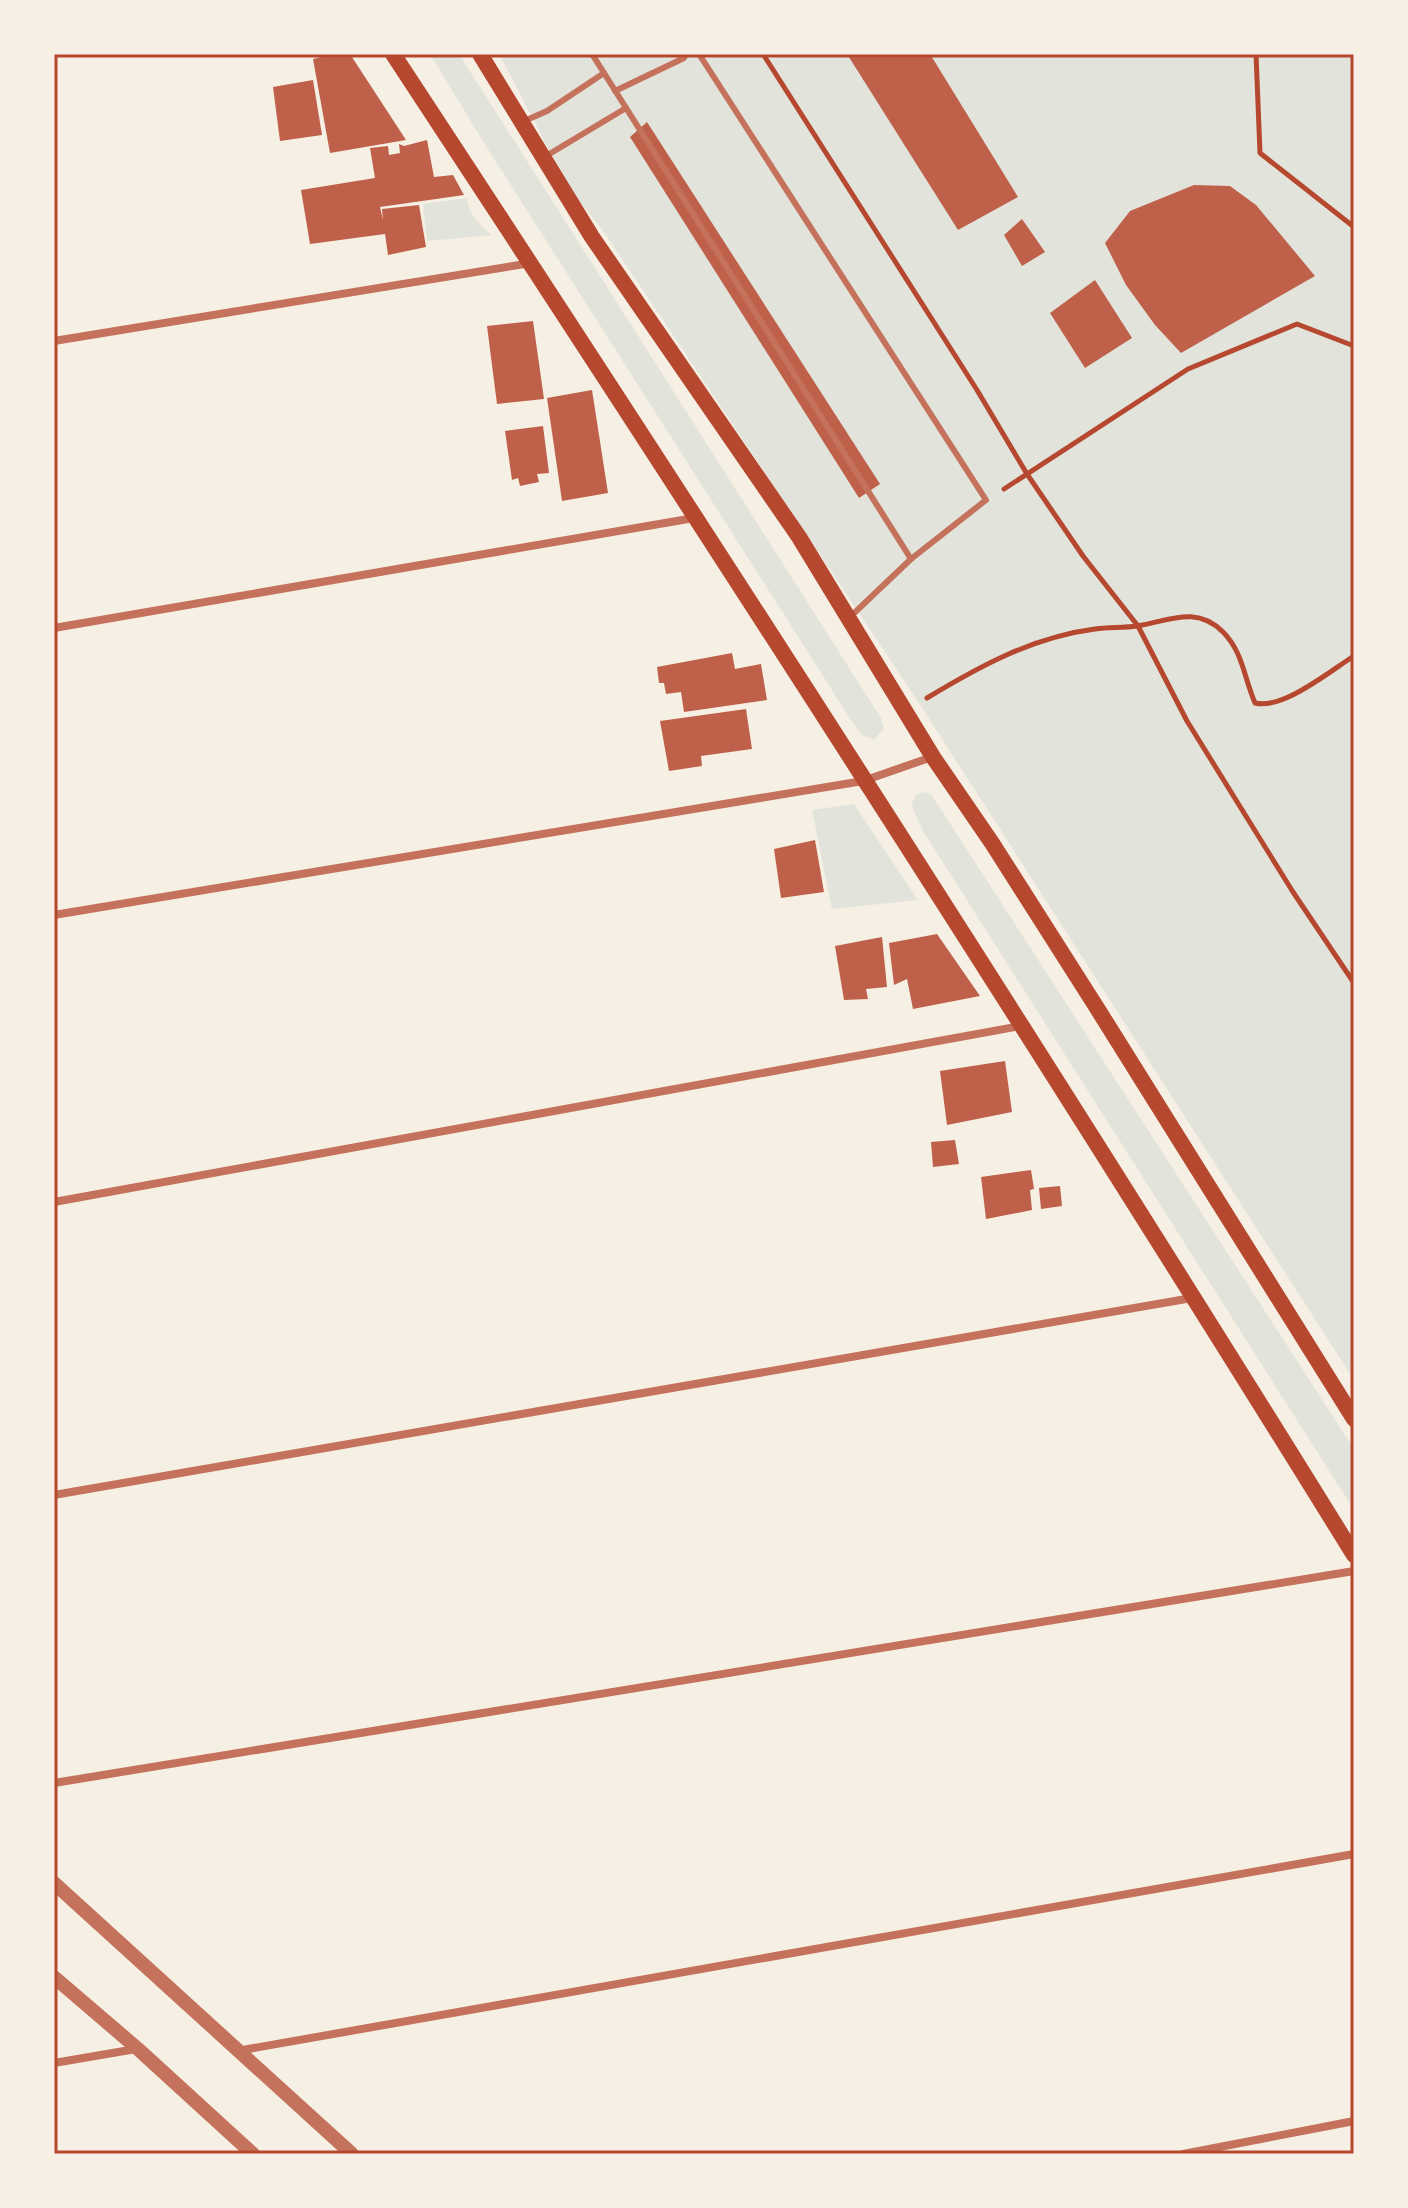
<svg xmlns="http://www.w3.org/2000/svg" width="1408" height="2208" font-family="Commissioner,sans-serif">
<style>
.green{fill:#e2e4dc}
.building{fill:#bf614a}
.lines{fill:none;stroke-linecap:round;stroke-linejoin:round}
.path{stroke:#b5482f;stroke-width:5}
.service{stroke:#c5725c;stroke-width:6}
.minor{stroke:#c5725c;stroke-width:8}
.tertiary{stroke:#c5725c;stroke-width:14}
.secondary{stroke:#b5482f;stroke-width:16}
.neatline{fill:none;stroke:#b5482f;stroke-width:3}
</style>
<rect width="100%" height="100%" fill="#f6efe4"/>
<!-- green -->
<g class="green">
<polygon points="430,54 459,54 881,718 884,729 874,740 862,735 851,720 484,143"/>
<polygon points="499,54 1354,54 1354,1380 919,703 604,232 569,188"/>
<path d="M467,198C468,213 480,226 492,235L427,241L423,204Z"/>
<polygon points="923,792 931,794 1354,1449 1354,1510 923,831 911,805 916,795"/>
<polygon points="854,804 918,900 832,909 812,810"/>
</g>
<!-- building -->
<g class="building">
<polygon points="335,54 350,54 406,140 330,153 313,59"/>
<polygon points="847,54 930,54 1018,197 958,230"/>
<polygon points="313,80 322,135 280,141 273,87"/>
<polygon points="647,122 880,484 859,498 630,137"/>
<polygon points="427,140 434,177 453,175 464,195 380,207 383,220 382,209 419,205 426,247 388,255 385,234 310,244 301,190 375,178 370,148 388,146 389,155 400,153 399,144 404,146"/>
<polygon points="1194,185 1230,186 1256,205 1315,276 1181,353 1155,325 1126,285 1105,243 1130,211"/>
<polygon points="1022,219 1045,252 1022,266 1004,235"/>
<polygon points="1095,280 1132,338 1085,368 1050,313"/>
<polygon points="533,321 544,399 497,404 487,326"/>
<polygon points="592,390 608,493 562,501 547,398"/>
<polygon points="543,426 549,473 537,474 539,482 520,486 518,478 512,480 505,431"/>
<polygon points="732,653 735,669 761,664 767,700 684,712 681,692 666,694 664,683 659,683 657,667"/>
<polygon points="746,709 752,749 701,756 702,766 669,771 660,721"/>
<polygon points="815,840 824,892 781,898 774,849"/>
<polygon points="937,934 980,996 913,1009 907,979 894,985 889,943"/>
<polygon points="882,937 887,987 866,989 868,999 844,1000 835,946"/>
<polygon points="1005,1061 1012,1112 947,1125 940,1071"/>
<polygon points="955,1140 959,1164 933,1167 931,1142"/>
<polygon points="1031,1170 1034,1189 1030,1190 1032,1210 986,1219 981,1177"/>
<polygon points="1060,1186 1062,1206 1041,1209 1039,1188"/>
</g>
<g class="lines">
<!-- path -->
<g class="path">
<polyline points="763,54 977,390 1027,474 1083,556 1138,626 1187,721 1293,892 1354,983"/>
<polyline points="1256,54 1260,153 1354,227"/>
<polyline points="1004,489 1188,369 1297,324 1354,346"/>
<path d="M927,698C980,666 1033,637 1095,629C1109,627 1123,628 1137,626C1169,621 1196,605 1223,632C1243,652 1244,678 1255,703C1283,710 1330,671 1354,656"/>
</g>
<!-- service -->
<g class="service">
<polyline points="592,54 911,559 986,500 699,54"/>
<polyline points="615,91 684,58 686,54"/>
<polyline points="522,122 547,111 604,73"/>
<polyline points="546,156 626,108"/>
<polyline points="850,617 911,559"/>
</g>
<!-- minor -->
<g class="minor">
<polyline points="54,341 531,263"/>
<polyline points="54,628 694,518"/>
<polyline points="54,915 863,781 932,757"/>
<polyline points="54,1202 1021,1026"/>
<polyline points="54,1495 1192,1298"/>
<polyline points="54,1783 1354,1571"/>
<polyline points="237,2051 1354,1854"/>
<polyline points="54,2063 136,2049"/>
<polyline points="1183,2154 1354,2121"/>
</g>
<!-- tertiary -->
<g class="tertiary">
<polyline points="54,1883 352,2154"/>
<polyline points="54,1977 138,2049 253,2154"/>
</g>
<!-- secondary -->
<g class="secondary">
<path d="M393,54C719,550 1041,1050 1354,1555"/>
<polyline points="480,54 592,237 799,537 933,757 992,843 1097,1008 1354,1419"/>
</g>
</g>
<!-- border -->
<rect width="1408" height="2208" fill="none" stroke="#f6efe4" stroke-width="112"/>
<rect x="56" y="56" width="1296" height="2096" class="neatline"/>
</svg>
